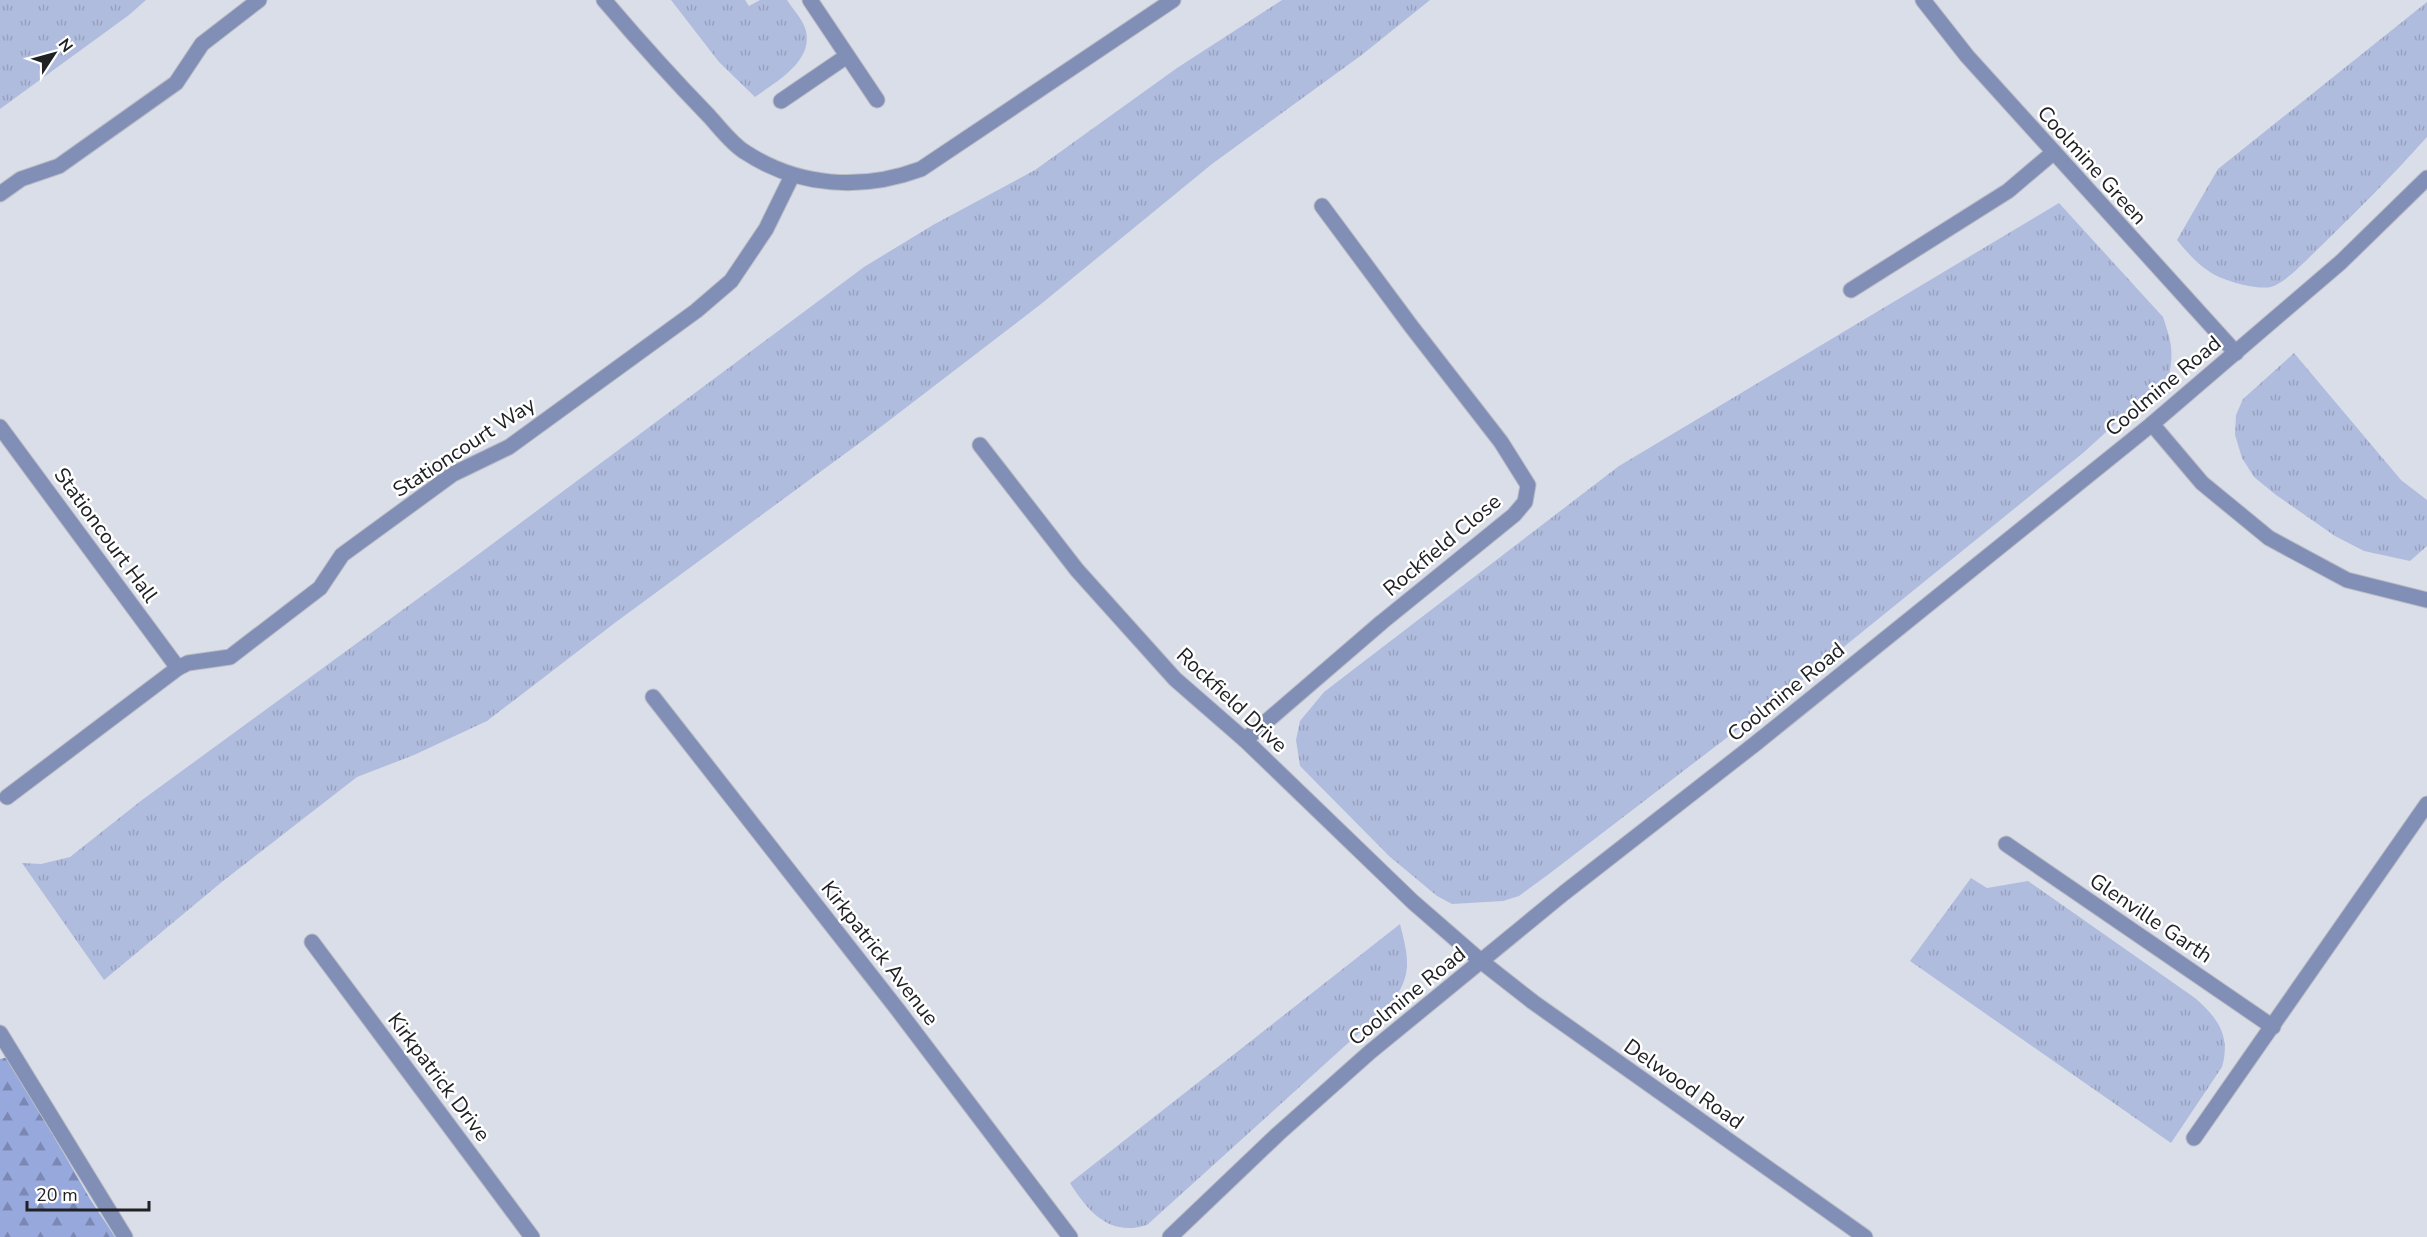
<svg xmlns="http://www.w3.org/2000/svg" width="2427" height="1237" font-family="'Nunito Sans',sans-serif">
<style>
.grass{fill:url(#grass-tufts)}
.forest{fill:url(#forest-firs)}
.lines{fill:none;stroke-linecap:round;stroke-linejoin:round}
.minor-casing{stroke:#b9bcc5;stroke-width:17}
.minor{stroke:#818eb6;stroke-width:15}
.labels{text-anchor:middle;dominant-baseline:central;stroke-width:5;stroke-linejoin:round;paint-order:stroke}
.street-label{font-size:21px;fill:#202125;stroke:#fff}
</style>
<defs>
<pattern id="grass-tufts" width="24" height="20" patternUnits="userSpaceOnUse" patternTransform="scale(1.5)"><rect width="24" height="20" fill="#b0bcde"/><path d="M3 7l-1-3M5 7V3M7 7l1-3M15 17l-1-3M17 17v-4M19 17l1-3" fill="none" stroke="#97a1be"/></pattern>
<pattern id="forest-firs" width="22" height="20" patternUnits="userSpaceOnUse" patternTransform="scale(1.5)"><rect width="22" height="20" fill="#97a8dd"/><path d="M5 1l3.5 6h-7zM16 11l3.5 6h-7z" fill="#7b88b3"/></pattern>
</defs>
<rect width="100%" height="100%" fill="#dadee8"/>
<!-- grass -->
<g class="grass">
<polygon points="0,0 146,0 129,15 0,109"/>
<path d="M671,0H745L749,6L760,0H787C793,9 802,19 805,28C816,60 776,82 755,97L719,62Z"/>
<polygon points="1282,0 1430,0 1363,54 1212,164 1041,304 865,439 616,622 487,721 414,755 357,777 223,881 104,980 22,863 41,864 70,857 142,800 460,568 864,267 933,225 1035,170 1177,68"/>
<path d="M2427,2V137C2393,175 2357,211 2321,246C2309,257 2286,283 2271,287C2256,290 2223,281 2210,272C2197,264 2187,252 2177,240L2218,169Z"/>
<path d="M2059,203L2163,317C2171,341 2174,351 2169,375L2083,453L1819,667L1549,874L1519,896L1503,901L1452,904L1437,896L1389,856L1300,766L1296,740L1300,721L1324,692L1619,466Z"/>
<polygon points="2294,353 2401,480 2427,500 2427,546 2410,561 2364,551 2335,536 2276,495 2254,477 2242,458 2235,435 2236,415 2243,399"/>
<path d="M1971,878L1987,888L2028,881L2195,998C2218,1018 2231,1036 2222,1067L2171,1143L1910,961Z"/>
<path d="M1400,924C1409,960 1413,976 1389,1006L1147,1225C1110,1237 1088,1212 1070,1183Z"/>
</g>
<!-- forest -->
<polygon class="forest" points="8,1057 90,1199 115,1237 0,1237 0,1059"/>
<g class="lines">
<!-- minor casing -->
<g class="minor-casing">
<g id="minor">
<path d="M604,0C638,40 673,79 709,116C720,128 732,144 745,152C798,187 862,191 921,169L1173,0"/>
<polyline points="810,0 877,100"/>
<polyline points="1923,0 1967,56 2236,353"/>
<polyline points="781,101 847,56"/>
<polyline points="0,194 21,179 59,166 176,83 202,44 259,0"/>
<polyline points="1851,290 2008,191 2054,152"/>
<polyline points="2152,424 2202,483 2269,538 2347,580 2427,600"/>
<polyline points="0,427 178,668"/>
<polyline points="980,445 1077,570 1175,679 1245,740 1413,902 1482,962 1533,1002 1865,1237"/>
<polyline points="653,697 898,1010 1070,1237"/>
<polyline points="1245,740 1382,622 1514,515 1525,502 1528,485 1501,442 1411,326 1322,206"/>
<polyline points="7,797 178,668 188,663 230,657 320,588 342,555 453,474 509,447 696,311 731,281 766,229 792,176"/>
<polyline points="2006,844 2273,1027"/>
<polyline points="312,942 532,1237"/>
<polyline points="0,1033 125,1237"/>
<polyline points="2194,1138 2427,804"/>
<polyline points="1170,1237 1278,1134 1370,1052 1564,893 1755,744 2152,424 2341,262 2427,178"/>
</g>
</g>
<!-- minor -->
<use href="#minor" class="minor"/>
</g>
<g class="labels">
<!-- street labels -->
<g class="street-label">
<text transform="translate(2092 165) rotate(48)">Coolmine Green</text>
<text transform="translate(2163 386) rotate(-40)">Coolmine Road</text>
<text transform="translate(464 447) rotate(-33)">Stationcourt Way</text>
<text transform="translate(106 535) rotate(54)">Stationcourt Hall</text>
<text transform="translate(1442 545) rotate(-40)">Rockfield Close</text>
<text transform="translate(1786 692) rotate(-39)">Coolmine Road</text>
<text transform="translate(1232 700) rotate(43)">Rockfield Drive</text>
<text transform="translate(2151 918) rotate(34)">Glenville Garth</text>
<text transform="translate(880 953) rotate(52)">Kirkpatrick Avenue</text>
<text transform="translate(1407 996) rotate(-39)">Coolmine Road</text>
<text transform="translate(439 1077) rotate(53)">Kirkpatrick Drive</text>
<text transform="translate(1684 1084) rotate(35)">Delwood Road</text>
</g>
</g>
<!-- north arrow -->
<g transform="translate(54 54) rotate(54)" stroke="#ffffff" stroke-width="4.5" paint-order="stroke">
<path d="M0-4.5L10 22L0 15L-10 22Z" fill="#202125"/>
<text y="-9" font-size="16" font-weight="bold" text-anchor="middle" fill="#202125">N</text>
</g>
<!-- scale -->
<path d="M27 1201v9h122v-9" fill="none" stroke="#202125" stroke-width="3"/>
<text x="36" y="1201" font-size="18" fill="#202125" stroke="#ffffff" stroke-width="4.5" paint-order="stroke">20 m</text>
</svg>
